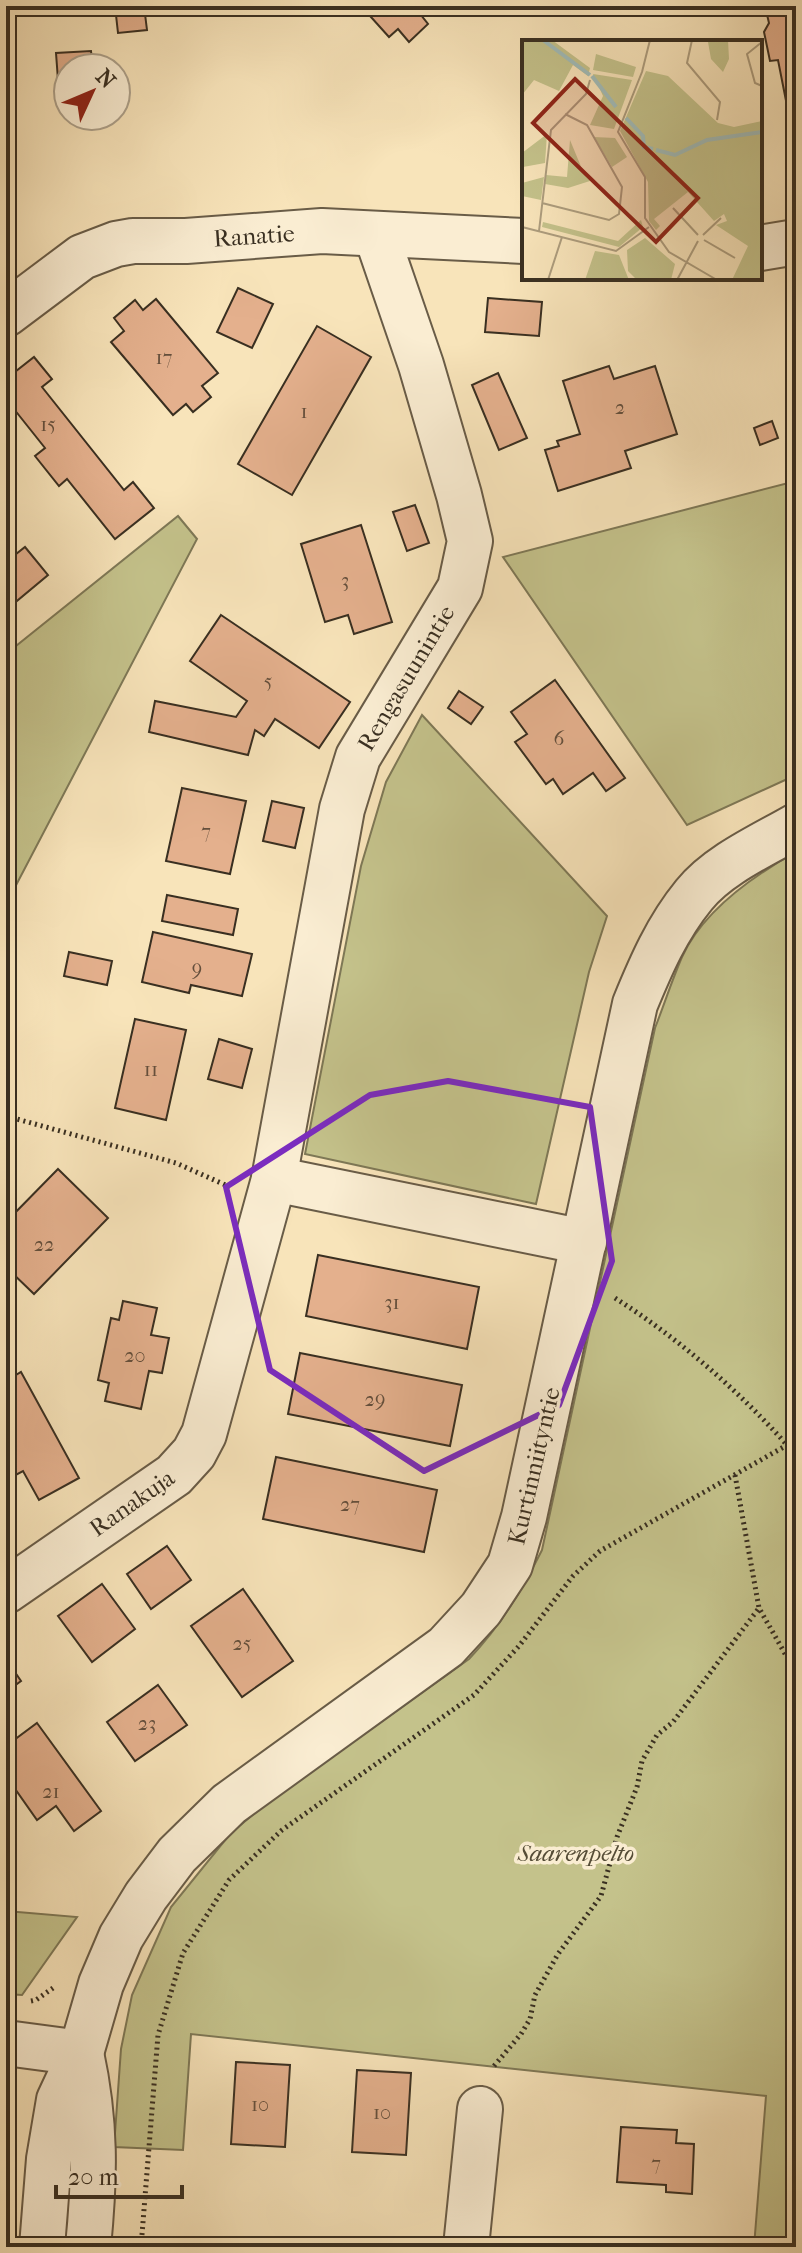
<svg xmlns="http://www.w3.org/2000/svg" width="802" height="2253" font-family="'IM FELL French Canon',serif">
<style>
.green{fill:#c4c28b;stroke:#7e7856;stroke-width:2}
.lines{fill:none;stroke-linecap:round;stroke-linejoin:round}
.stream{stroke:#77847c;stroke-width:12}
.building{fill:#e4b08d;stroke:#392f21;stroke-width:2}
.minor-casing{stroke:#695c47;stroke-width:48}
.path{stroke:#392f21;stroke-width:5;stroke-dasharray:2 4;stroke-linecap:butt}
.minor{stroke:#faedd2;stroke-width:44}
.marked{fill:none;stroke:#7b2cbf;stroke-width:6;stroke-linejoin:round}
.labels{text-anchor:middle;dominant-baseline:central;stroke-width:7;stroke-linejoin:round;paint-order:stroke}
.number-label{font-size:20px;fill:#644f3c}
.street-label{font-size:24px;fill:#392f21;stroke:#faedd2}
.park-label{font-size:24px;font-style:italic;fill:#554c36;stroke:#faedd2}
.inset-river{fill:none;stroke:#a1bcb9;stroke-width:4}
.inset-road{fill:none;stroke:#ac9c7d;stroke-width:2}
.view{fill:#8f2418;fill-opacity:0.15;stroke:#8f2418;stroke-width:4}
.inset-edge{fill:none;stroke:#392f21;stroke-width:4}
</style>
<rect width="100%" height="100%" fill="#f8e4ba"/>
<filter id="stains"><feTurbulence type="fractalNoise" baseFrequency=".0025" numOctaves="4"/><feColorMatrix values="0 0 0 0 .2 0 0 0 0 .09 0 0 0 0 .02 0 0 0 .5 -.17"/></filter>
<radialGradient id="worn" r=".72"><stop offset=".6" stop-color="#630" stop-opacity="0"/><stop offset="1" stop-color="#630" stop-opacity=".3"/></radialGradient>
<!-- green -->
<g class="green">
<polygon points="796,481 796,775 687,825 503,557"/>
<polygon points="178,516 197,539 13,891 14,1093 6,1089 6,654"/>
<polygon points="422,715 607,916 589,972 536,1204 305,1154 361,866 386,782"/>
<path d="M796,852V2247H754L766,2096L191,2034L183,2150L114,2147L121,2049L132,1995L171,1907L230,1834L262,1807L469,1659C501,1625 521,1592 542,1550L655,1028C664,1005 672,980 682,957C703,911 753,876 796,852Z"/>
<polygon points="6,1911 77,1917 22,1995 6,1994"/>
</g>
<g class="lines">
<!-- stream -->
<polyline class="stream" points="796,1265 792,1277 796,1282"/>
</g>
<!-- building -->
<g class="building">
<polygon points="115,6 144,6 147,30 118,33"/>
<polygon points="361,6 422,6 417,10 428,24 409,42 398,29 389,37"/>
<polygon points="765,6 796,6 796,120 790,121 778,60 770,61 764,32 769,23"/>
<polygon points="91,51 93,68 68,68 68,79 58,80 56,53"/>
<polygon points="238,288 273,304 252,348 217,332"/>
<polygon points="488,298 542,302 539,336 485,332"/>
<polygon points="156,299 218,373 202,386 211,397 193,412 186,404 173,415 111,342 124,331 114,318 135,300 143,310"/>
<polygon points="317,326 371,357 292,495 238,464"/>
<polygon points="34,357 52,379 42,387 124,490 133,482 154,508 115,539 67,479 59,486 35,456 45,448 6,399 6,379"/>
<polygon points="609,366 614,379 655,366 677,434 625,451 631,468 558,491 545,450 559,446 557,441 580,434 563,381"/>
<polygon points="498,373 527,438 499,450 472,385"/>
<polygon points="772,421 778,438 760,445 754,428"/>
<polygon points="415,505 429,543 407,551 393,512"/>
<polygon points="361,525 392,622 354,634 348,615 325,622 301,544"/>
<polygon points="25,547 48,575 6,610 6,562"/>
<polygon points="221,615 350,702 319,748 275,719 264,736 255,730 248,755 149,732 155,701 236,717 247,701 190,661"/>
<polygon points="555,680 625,778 606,791 593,773 563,794 553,779 546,784 515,742 527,734 511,712"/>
<polygon points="459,691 483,707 471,724 448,708"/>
<polygon points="182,788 246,801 230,874 166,861"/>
<polygon points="272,801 304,808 295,848 263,841"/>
<polygon points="167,895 238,909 233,935 162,921"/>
<polygon points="153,932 252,954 242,996 191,985 189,993 142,982"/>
<polygon points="69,952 112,961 107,985 64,976"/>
<polygon points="135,1019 186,1030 166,1120 115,1108"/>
<polygon points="219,1039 252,1049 242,1088 208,1079"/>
<polygon points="58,1169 108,1218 34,1294 6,1267 6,1222"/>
<polygon points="318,1255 479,1287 467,1349 306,1316"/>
<polygon points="123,1301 157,1308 151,1335 169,1338 162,1373 149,1371 141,1409 105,1401 109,1383 98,1380 111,1318 119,1320"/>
<polygon points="300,1353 462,1385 450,1446 288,1414"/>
<polygon points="21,1372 79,1478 39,1500 23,1471 6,1480 6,1381"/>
<polygon points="276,1457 437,1490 424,1552 263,1519"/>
<polygon points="167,1546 191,1580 151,1609 127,1574"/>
<polygon points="102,1584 135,1629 92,1662 58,1616"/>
<polygon points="243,1589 293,1661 242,1697 191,1626"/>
<polygon points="6,1659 21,1681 6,1692"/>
<polygon points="158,1685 187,1725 135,1761 107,1722"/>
<polygon points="37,1723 101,1811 74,1831 56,1806 37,1820 6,1776 6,1746"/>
<polygon points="236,2062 290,2065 285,2147 231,2144"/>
<polygon points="357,2070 411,2073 406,2155 352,2152"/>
<polygon points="621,2127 677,2130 676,2143 694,2144 692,2194 666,2192 666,2185 617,2182"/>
</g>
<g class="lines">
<!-- minor casing -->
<g class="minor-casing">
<g id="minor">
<polyline points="760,248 796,242"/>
<polyline points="6,314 82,257 116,244 133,241 186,241 322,231 524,241"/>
<polyline points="274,1179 584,1242"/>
<polyline points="6,1591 174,1475 194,1453 204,1434 274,1179 342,809 358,757 460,588 470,541 459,495 421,365 376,234"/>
<polyline points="6,2043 81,2053"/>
<path d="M81,2053C96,2122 95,2177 88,2247"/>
<path d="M42,2247L49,2159L59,2100L81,2053L101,1984L121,1937L146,1896L177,1855L229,1804L446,1647L481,1609L510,1565L524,1517L635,1004C651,965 667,928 694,895C718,865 763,845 796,826"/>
<polyline points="466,2247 480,2109"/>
</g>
</g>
<!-- path -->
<g class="path">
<polyline points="6,1116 176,1163 230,1187"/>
<path d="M615,1298C678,1338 738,1390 787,1445"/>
<polyline points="735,1475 759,1608 796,1673"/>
<polyline points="31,2001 36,2000 53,1988"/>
<polyline points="494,2066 521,2034 530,2019 535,1995 558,1954 601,1896 617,1837 637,1787 642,1761 657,1735 673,1722 759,1608"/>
<polyline points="141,2247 158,2035 183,1953 229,1880 282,1830 474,1695 519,1646 573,1576 600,1551 796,1440"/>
</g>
<!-- minor -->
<use href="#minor" class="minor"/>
</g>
<!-- marked area -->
<path class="marked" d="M448,1081L590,1107L612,1261L559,1405L424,1471L270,1370L226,1187L370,1095Z"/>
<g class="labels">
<!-- number labels -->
<g class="number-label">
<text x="164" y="357">17</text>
<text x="620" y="407">2</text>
<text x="304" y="411">1</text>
<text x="48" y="424">15</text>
<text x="345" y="580">3</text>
<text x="268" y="681">5</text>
<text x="559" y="738">6</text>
<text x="206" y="831">7</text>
<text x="197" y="968">9</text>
<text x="151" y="1069">11</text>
<text x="44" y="1244">22</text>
<text x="392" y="1302">31</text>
<text x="135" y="1355">20</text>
<text x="375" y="1399">29</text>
<text x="350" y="1504">27</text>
<text x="242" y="1643">25</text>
<text x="147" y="1723">23</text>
<text x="51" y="1791">21</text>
<text x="260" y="2104">10</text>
<text x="382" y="2112">10</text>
<text x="656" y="2163">7</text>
</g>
<!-- street labels -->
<g class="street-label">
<text transform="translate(254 236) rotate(-4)">Ranatie</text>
<text transform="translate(406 678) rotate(-59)">Rengasuunintie</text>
<text transform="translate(534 1466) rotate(-77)">Kurtinniityntie</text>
<text transform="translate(132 1503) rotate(-35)">Ranakuja</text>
</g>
<!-- park labels -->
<g class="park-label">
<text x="576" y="1853">Saarenpelto</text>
</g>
</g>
<!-- overview -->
<g transform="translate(522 40)">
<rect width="240" height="240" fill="#f8e4ba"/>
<path d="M0,0H30L68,28L66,36L51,25L37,51L12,40L0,55ZM206,0L207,19L201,32L189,19L186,2ZM74,14L114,27L111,37L71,30ZM124,31L146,36L196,83L212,87L240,81V240H210L226,206L194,185L205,181L202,174L192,181L166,152L132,179L138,186L134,190L127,181L126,142L98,91ZM71,34L110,40L92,89L68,85L81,56ZM25,94L23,123L1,127L0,113ZM72,97L93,98L105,117L90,127ZM48,100L60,129L71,140L46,148L23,144L24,135L45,137ZM22,137L19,160L0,156V143ZM119,180L121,187L97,207L20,187L21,182L96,201ZM123,198L153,224L149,240H115L106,231L105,210ZM73,211L97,215L107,240H63Z" fill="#c4c28b"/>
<path class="inset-river" d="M21,0L68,35M70,36L94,67M104,78L121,96L122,107L131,109M134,110L153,115L185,100L240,92"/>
<path class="inset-road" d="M170,0L165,23L198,62L195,80M240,2L225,14L233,43L240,46M120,32L96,92L123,137V178L147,212L195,240M120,32L128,0M20,163L87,180L97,174L100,147L65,85L43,74M151,168L176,195M0,187L94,211L127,187M17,191L29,90L64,54L68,40M181,195L199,178M182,200L213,218M26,240L40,197M155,240L176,201"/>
<path class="view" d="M53,39L176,158L134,202L11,83Z"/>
<rect width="240" height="240" class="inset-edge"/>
</g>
<!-- margin -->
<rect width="802" height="2253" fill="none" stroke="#f8e4ba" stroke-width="32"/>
<rect x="8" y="8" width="786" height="2237" fill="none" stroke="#392f21" stroke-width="4"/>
<rect x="16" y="16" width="770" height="2221" fill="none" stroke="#392f21" stroke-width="2"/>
<!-- north arrow -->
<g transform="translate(92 92) rotate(46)"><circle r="38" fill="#faedd2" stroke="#ada18b" stroke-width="2"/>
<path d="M0-6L14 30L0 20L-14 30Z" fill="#8f2418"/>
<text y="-12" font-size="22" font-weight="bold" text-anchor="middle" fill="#392f21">N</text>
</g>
<!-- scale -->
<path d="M56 2185v12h126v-12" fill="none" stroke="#392f21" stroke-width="4"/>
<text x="68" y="2185" font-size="24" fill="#392f21" stroke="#faedd2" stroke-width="6" paint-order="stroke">20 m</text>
<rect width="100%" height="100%" filter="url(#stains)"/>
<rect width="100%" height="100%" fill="url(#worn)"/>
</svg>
